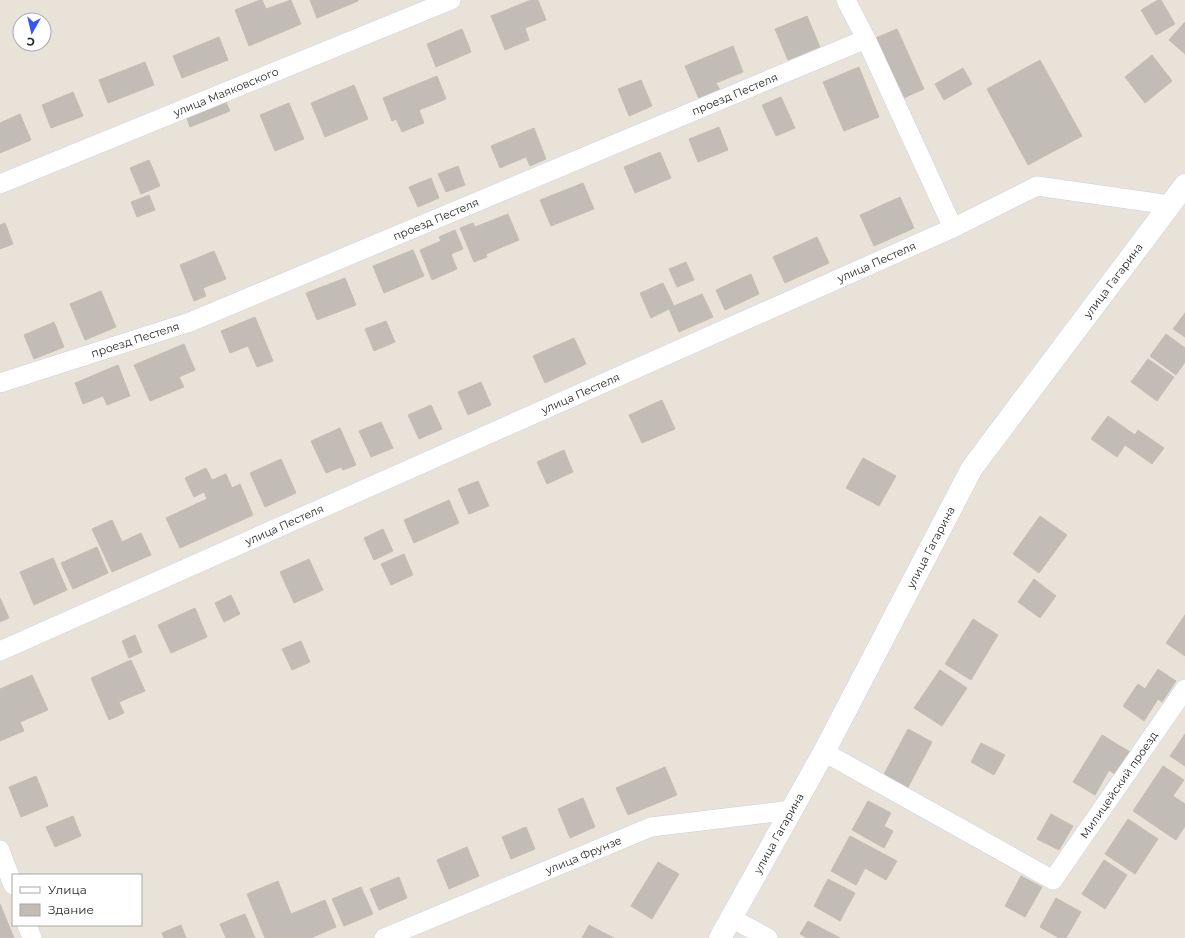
<svg xmlns="http://www.w3.org/2000/svg" width="1185" height="938" font-family="Montserrat,sans-serif">
<style>
.building{fill:#c1bcb5;stroke:#c4beb2}
.lines{fill:none;stroke-linecap:round;stroke-linejoin:round}
.street-casing{stroke:#cdd0e0;stroke-width:20}
.secondary-casing{stroke:#cdd0e0;stroke-width:23}
.street{stroke:#fff;stroke-width:19}
.secondary{stroke:#fff;stroke-width:22}
.labels{text-anchor:middle;dominant-baseline:central;stroke-width:3.5;stroke-linejoin:round;paint-order:stroke}
.street-label{font-size:11px;fill:#262626;stroke:#fff}
</style>
<rect width="100%" height="100%" fill="#e9e2d8"/>
<!-- building -->
<g class="building">
<polygon points="260,0 262,0 266,9 291,0 301,24 249,46 235,10"/>
<polygon points="310,0 358,0 358,1 317,18"/>
<polygon points="531,0 538,0 546,20 525,28 529,40 505,50 491,16"/>
<polygon points="1158,0 1161,0 1175,24 1156,35 1141,10"/>
<polygon points="807,16 820,47 788,60 775,29"/>
<polygon points="1185,22 1185,54 1169,40"/>
<polygon points="462,29 471,52 436,67 427,44"/>
<polygon points="897,29 924,89 899,100 871,40"/>
<polygon points="219,37 228,60 182,78 173,56"/>
<polygon points="733,46 743,72 716,83 720,90 699,99 685,66"/>
<polygon points="1152,55 1172,81 1145,103 1125,77"/>
<polygon points="1040,60 1082,136 1028,165 987,89"/>
<polygon points="145,62 154,85 108,103 99,80"/>
<polygon points="859,67 879,117 844,131 823,82"/>
<polygon points="963,68 972,84 944,100 935,84"/>
<polygon points="437,76 446,99 419,110 424,123 402,132 396,119 392,121 383,98"/>
<polygon points="641,80 652,106 629,116 618,89"/>
<polygon points="354,85 368,119 325,137 311,103"/>
<polygon points="73,92 83,116 51,128 42,105"/>
<polygon points="781,97 795,128 776,136 762,105"/>
<polygon points="225,100 230,111 190,127 186,116"/>
<polygon points="289,103 304,139 275,151 260,115"/>
<polygon points="20,114 31,140 0,153 0,123"/>
<polygon points="719,127 728,150 698,162 689,139"/>
<polygon points="534,128 546,159 530,166 526,157 500,168 491,146"/>
<polygon points="660,152 671,178 635,193 624,167"/>
<polygon points="149,160 160,186 141,194 130,168"/>
<polygon points="458,166 465,185 446,192 438,174"/>
<polygon points="431,178 439,198 418,207 409,187"/>
<polygon points="583,183 594,209 551,226 540,200"/>
<polygon points="149,195 155,210 137,217 131,202"/>
<polygon points="900,197 914,228 874,246 860,215"/>
<polygon points="508,214 519,240 486,254 487,257 474,262 460,228 473,223 475,227"/>
<polygon points="5,223 13,244 0,249 0,225"/>
<polygon points="455,230 463,249 451,254 457,269 432,280 420,250 441,241 439,237"/>
<polygon points="817,237 829,263 785,283 773,257"/>
<polygon points="413,250 424,276 384,293 373,266"/>
<polygon points="214,251 226,279 203,288 206,296 194,301 180,265"/>
<polygon points="686,262 694,280 677,287 669,269"/>
<polygon points="751,274 759,294 725,310 716,290"/>
<polygon points="345,278 356,305 317,320 306,293"/>
<polygon points="663,283 674,306 702,294 713,317 679,332 669,309 651,318 640,293"/>
<polygon points="101,291 116,327 85,340 70,304"/>
<polygon points="1185,313 1185,337 1173,329"/>
<polygon points="255,317 273,361 257,367 248,346 230,353 221,331"/>
<polygon points="386,321 395,342 374,351 365,329"/>
<polygon points="54,322 64,347 34,359 24,335"/>
<polygon points="1166,334 1185,348 1185,362 1176,375 1150,356"/>
<polygon points="574,338 586,364 545,383 533,356"/>
<polygon points="184,344 195,370 179,377 184,387 150,401 134,365"/>
<polygon points="1148,359 1174,377 1157,401 1131,382"/>
<polygon points="118,365 130,396 107,405 103,396 83,404 75,383"/>
<polygon points="481,382 491,405 468,415 458,392"/>
<polygon points="662,400 675,429 642,443 629,415"/>
<polygon points="431,405 442,429 419,439 408,415"/>
<polygon points="1108,416 1135,435 1138,430 1164,448 1152,464 1125,445 1117,457 1091,439"/>
<polygon points="381,422 393,448 371,457 359,431"/>
<polygon points="340,428 356,465 343,470 341,467 326,473 311,441"/>
<polygon points="564,450 573,472 547,484 537,462"/>
<polygon points="863,458 896,476 879,506 846,488"/>
<polygon points="281,459 296,493 265,507 250,473"/>
<polygon points="206,468 212,480 226,474 232,488 240,484 253,515 180,548 166,518 207,499 204,492 194,497 185,478"/>
<polygon points="478,481 489,506 469,514 458,489"/>
<polygon points="449,500 459,523 414,543 404,520"/>
<polygon points="1040,516 1067,535 1039,573 1013,554"/>
<polygon points="112,520 122,542 141,533 151,555 112,572 92,529"/>
<polygon points="383,529 393,551 374,560 364,538"/>
<polygon points="97,547 108,573 73,589 61,563"/>
<polygon points="404,554 413,575 391,585 381,564"/>
<polygon points="53,558 67,590 34,605 20,572"/>
<polygon points="309,559 323,590 294,603 280,572"/>
<polygon points="1034,579 1056,596 1040,618 1018,602"/>
<polygon points="231,595 240,614 224,622 215,603"/>
<polygon points="0,598 9,618 0,622"/>
<polygon points="195,608 207,637 171,653 158,625"/>
<polygon points="1185,615 1185,656 1166,643"/>
<polygon points="973,619 998,635 971,680 945,664"/>
<polygon points="135,635 142,652 129,658 122,641"/>
<polygon points="301,641 310,662 292,670 282,649"/>
<polygon points="131,660 145,691 119,702 124,713 109,720 91,678"/>
<polygon points="1158,669 1176,681 1162,702 1158,699 1144,721 1123,706 1138,684 1145,689"/>
<polygon points="940,670 967,688 942,726 914,708"/>
<polygon points="32,675 48,710 20,722 24,731 0,741 0,689"/>
<polygon points="908,729 932,742 905,793 881,780"/>
<polygon points="1185,734 1185,766 1170,756"/>
<polygon points="1102,735 1130,752 1116,775 1109,770 1095,795 1073,782"/>
<polygon points="981,743 1005,755 994,775 971,762"/>
<polygon points="1163,766 1184,780 1173,796 1185,804 1185,826 1176,840 1133,811"/>
<polygon points="665,767 677,795 628,815 616,788"/>
<polygon points="36,776 48,806 21,817 9,787"/>
<polygon points="583,798 595,827 570,838 558,809"/>
<polygon points="868,801 891,813 884,826 893,831 884,848 852,830"/>
<polygon points="1051,814 1073,826 1059,850 1037,839"/>
<polygon points="73,816 81,836 55,847 46,827"/>
<polygon points="1128,819 1158,839 1135,874 1105,854"/>
<polygon points="526,827 535,849 511,859 502,837"/>
<polygon points="850,836 897,861 886,880 865,868 856,885 831,871"/>
<polygon points="467,847 479,876 449,889 437,860"/>
<polygon points="1104,860 1127,875 1105,909 1082,894"/>
<polygon points="658,862 679,874 652,919 631,906"/>
<polygon points="1021,876 1042,887 1025,917 1005,906"/>
<polygon points="399,877 407,898 379,910 370,889"/>
<polygon points="828,879 855,893 840,921 814,906"/>
<polygon points="278,881 291,914 325,900 336,927 311,938 265,938 247,894"/>
<polygon points="361,887 373,914 344,926 332,899"/>
<polygon points="1056,898 1081,912 1066,938 1059,938 1040,927"/>
<polygon points="0,904 14,938 0,938"/>
<polygon points="245,914 255,938 226,938 220,924"/>
<polygon points="808,921 840,938 807,938 800,934"/>
<polygon points="181,925 186,938 164,938 162,933"/>
<polygon points="589,925 614,938 582,938"/>
</g>
<g class="lines">
<!-- street casing -->
<g class="street-casing">
<g id="street">
<polyline points="846,0 866,39 953,228"/>
<path id="s1" d="M0,184L451,0"/>
<path id="s2" d="M0,383L190,322L866,39"/>
<path id="s3" d="M0,651L953,228L1037,186L1170,205"/>
<path id="s4" d="M824,752L1053,880L1185,689"/>
<polyline points="0,850 13,885"/>
<polyline points="731,918 768,938"/>
<polyline points="27,925 32,938"/>
<path id="s5" d="M384,938L651,827L792,810"/>
</g>
</g>
<!-- secondary casing -->
<g class="secondary-casing">
<g id="secondary">
<path id="s6" d="M720,938L824,752L972,468L1185,185"/>
</g>
</g>
<!-- street -->
<use href="#street" class="street"/>
<!-- secondary -->
<use href="#secondary" class="secondary"/>
</g>
<g class="labels">
<!-- street labels -->
<g class="street-label">
<text stroke="none"><textPath href="#s1" startOffset="244">улица Маяковского</textPath></text>
<text stroke="none"><textPath href="#s2" startOffset="790">проезд Пестеля</textPath></text>
<text stroke="none"><textPath href="#s2" startOffset="466">проезд Пестеля</textPath></text>
<text stroke="none"><textPath href="#s3" startOffset="959">улица Пестеля</textPath></text>
<text stroke="none"><textPath href="#s6" startOffset="768">улица Гагарина</textPath></text>
<text stroke="none"><textPath href="#s2" startOffset="142">проезд Пестеля</textPath></text>
<text stroke="none"><textPath href="#s3" startOffset="635">улица Пестеля</textPath></text>
<text stroke="none"><textPath href="#s3" startOffset="311">улица Пестеля</textPath></text>
<text stroke="none"><textPath href="#s6" startOffset="444">улица Гагарина</textPath></text>
<text stroke="none"><textPath href="#s4" startOffset="378">Милицейский проезд</textPath></text>
<text stroke="none"><textPath href="#s6" startOffset="120">улица Гагарина</textPath></text>
<text stroke="none"><textPath href="#s5" startOffset="216">улица Фрунзе</textPath></text>
</g>
</g>
<!-- legend -->
<rect x="12" y="874" width="130" height="52" fill="#ffffff" stroke="#a8a8a8"/>
<rect x="20" y="887" width="20" height="6" fill="#ffffff" stroke="#a8a8a8"/>
<text x="48" y="894" font-size="12" fill="#262626">Улица</text>
<rect x="20" y="904" width="20" height="12" fill="#c1bcb5" stroke="#a8a8a8"/>
<text x="48" y="914" font-size="12" fill="#262626">Здание</text>
<!-- north arrow -->
<g transform="translate(32 32) rotate(188)"><circle r="19" fill="#ffffff" stroke="#a8a8a8"/>
<path d="M0-3L7 15L0 10L-7 15Z" fill="#3854f6"/>
<text y="-6" font-size="11" font-weight="bold" text-anchor="middle" fill="#262626">С</text>
</g>
</svg>
